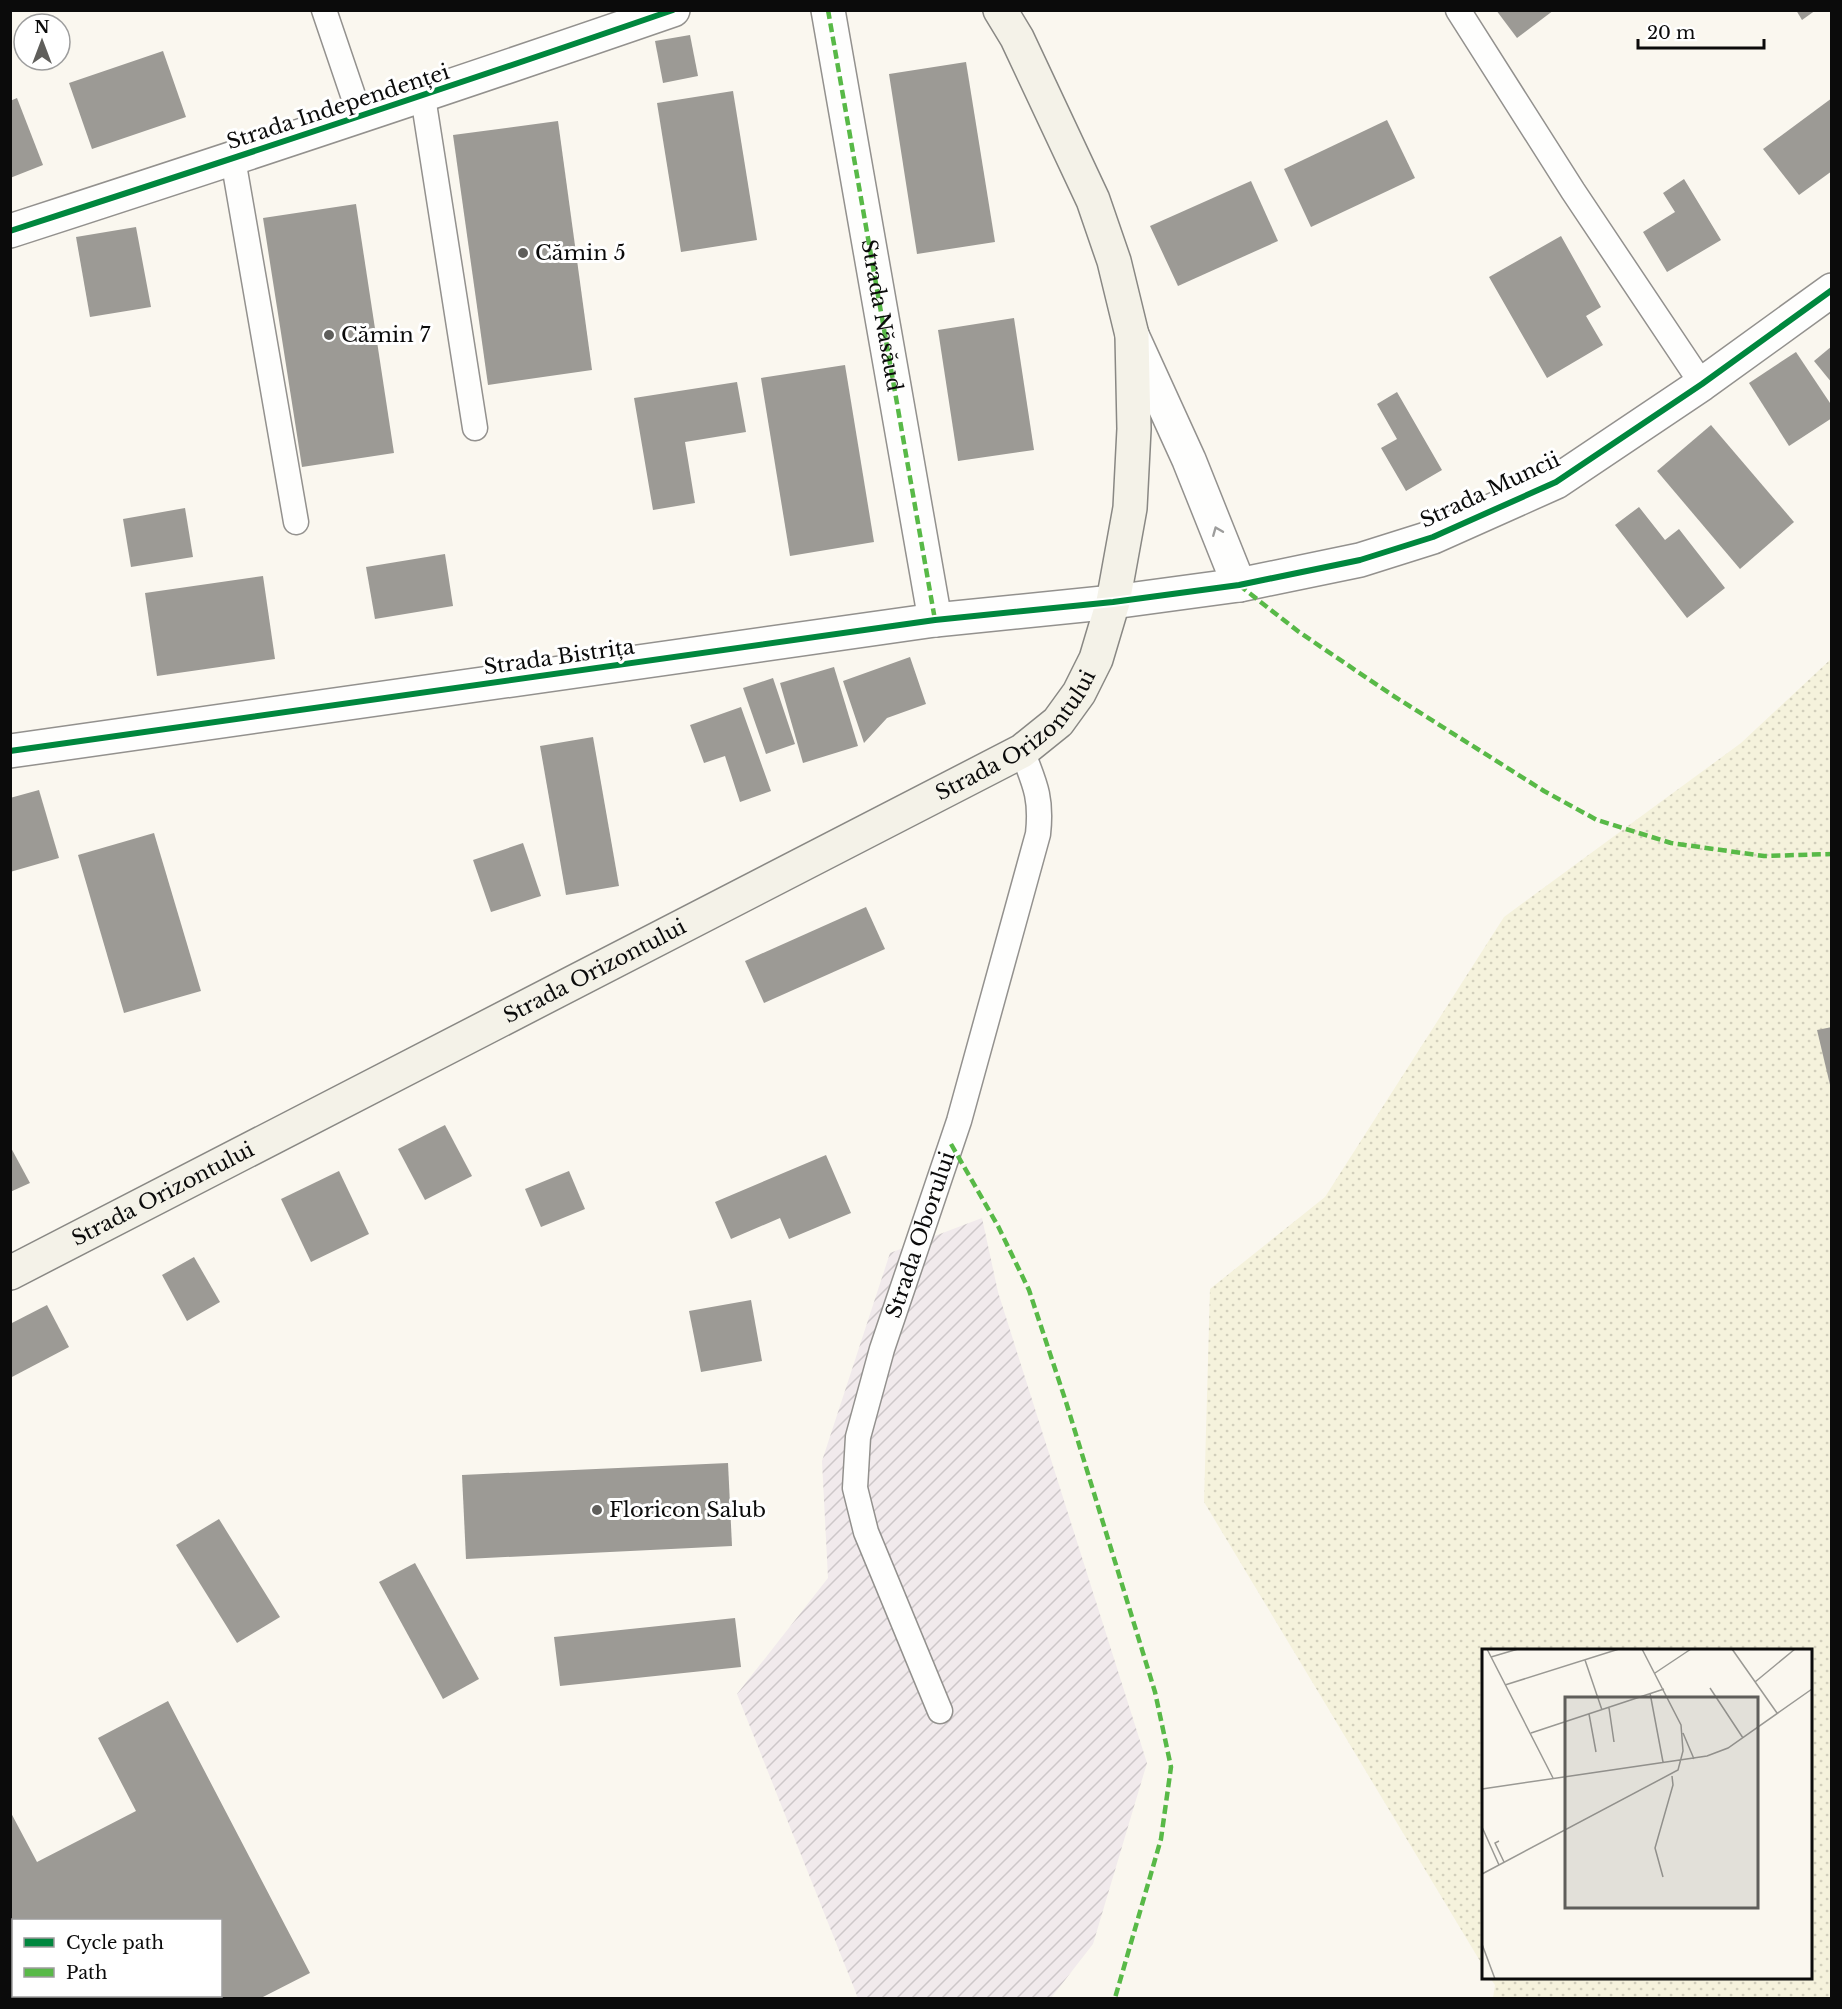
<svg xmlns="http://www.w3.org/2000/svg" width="1842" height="2009" font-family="'Libre Baskerville',serif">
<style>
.industrial{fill:url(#industrial-furrows)}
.farmland{fill:url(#farmland-dots)}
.building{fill:#9c9a95;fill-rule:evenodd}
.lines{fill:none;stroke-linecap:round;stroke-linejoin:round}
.service-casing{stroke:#93918e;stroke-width:27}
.minor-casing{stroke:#93918e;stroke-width:36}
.secondary-casing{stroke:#898884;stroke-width:36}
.service{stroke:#fefefd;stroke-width:24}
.minor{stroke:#fefefd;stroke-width:33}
.secondary{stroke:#f4f2e8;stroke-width:33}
.quiet{stroke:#58b947;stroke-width:4.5;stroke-dasharray:9 4.5;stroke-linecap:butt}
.cycleway-casing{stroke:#fff;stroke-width:10}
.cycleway{stroke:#00873e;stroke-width:6}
.oneway{stroke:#9d9d9c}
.poi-dot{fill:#5f5e5b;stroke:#fff;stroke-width:2}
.labels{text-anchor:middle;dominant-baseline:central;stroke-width:6;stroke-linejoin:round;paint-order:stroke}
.street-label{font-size:21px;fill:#0b0b0b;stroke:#fff}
.poi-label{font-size:21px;fill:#0b0b0b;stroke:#fff;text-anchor:start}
.inset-road{fill:none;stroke:#9a9994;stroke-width:1.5}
.view{fill:#5f5e5b;fill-opacity:0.15;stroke:#5f5e5b;stroke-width:3}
.inset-edge{fill:none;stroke:#0b0b0b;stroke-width:3}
</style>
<defs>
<pattern id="industrial-furrows" width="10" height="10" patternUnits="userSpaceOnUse" patternTransform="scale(1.5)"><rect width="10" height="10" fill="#f1eaec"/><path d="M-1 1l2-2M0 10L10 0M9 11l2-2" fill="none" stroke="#cdc7c9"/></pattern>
<pattern id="farmland-dots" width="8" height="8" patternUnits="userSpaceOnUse" patternTransform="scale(1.5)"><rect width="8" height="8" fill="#f5f2dc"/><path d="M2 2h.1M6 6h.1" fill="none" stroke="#d1cebb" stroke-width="1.8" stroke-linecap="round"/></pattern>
</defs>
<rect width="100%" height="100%" fill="#faf7ef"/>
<!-- industrial -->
<polygon class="industrial" points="982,1218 998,1292 1147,1763 1093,1944 1051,1998 858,1998 737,1694 828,1578 822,1461 890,1253"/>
<!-- farmland -->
<polygon class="farmland" points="1831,659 1831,1998 1493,1998 1495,1985 1490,1978 1810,1978 1810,1650 1484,1650 1483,1966 1204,1502 1210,1289 1325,1197 1504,917 1741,743"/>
<!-- building -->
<g class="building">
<polygon points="1496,10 1554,10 1517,38"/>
<polygon points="1796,10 1816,10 1802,20"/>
<polygon points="690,35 698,76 663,83 655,41"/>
<polygon points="163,51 186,117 92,149 69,83"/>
<polygon points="966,62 995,242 917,254 889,74"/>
<polygon points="733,91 757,240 681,252 657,103"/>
<polygon points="17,98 43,165 10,178 10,101"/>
<polygon points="1832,98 1832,171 1799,195 1763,149"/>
<polygon points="1387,120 1415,178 1311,227 1284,169"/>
<polygon points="558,121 592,370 488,385 453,135"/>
<polygon points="1684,179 1721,240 1667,272 1643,232 1675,212 1663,193"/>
<polygon points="1251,181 1278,241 1178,286 1150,226"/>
<polygon points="356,204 394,453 302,467 263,218"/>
<polygon points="136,227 151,307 90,317 76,237"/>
<polygon points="1561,236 1601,307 1586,316 1603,345 1547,378 1489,277"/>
<polygon points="1014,318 1034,450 958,461 938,330"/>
<polygon points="1832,346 1832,383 1814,361"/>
<polygon points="1796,352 1832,406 1832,418 1789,446 1749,383"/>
<polygon points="845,365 874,542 790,556 761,378"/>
<polygon points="737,382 746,432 685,442 695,503 653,510 634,398"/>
<polygon points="1397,392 1442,470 1406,491 1381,448 1397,439 1377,404"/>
<polygon points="1711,425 1794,522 1740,569 1657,471"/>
<polygon points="1639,507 1665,540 1679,529 1725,588 1687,618 1615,525"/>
<polygon points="185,508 193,557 131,567 123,519"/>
<polygon points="445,554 453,606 375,619 366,567"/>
<polygon points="263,576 275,659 157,676 145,593"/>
<polygon points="910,657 926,704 887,718 864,743 843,681"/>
<polygon points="834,667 858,746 803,763 780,683"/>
<polygon points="773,678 795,744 766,754 743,688"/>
<polygon points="741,707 771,791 740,802 725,756 704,763 690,725"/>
<polygon points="593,737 619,886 566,895 540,746"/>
<polygon points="39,790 59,858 10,872 10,798"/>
<polygon points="154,833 201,991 124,1013 78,855"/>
<polygon points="523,843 541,896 491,912 473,860"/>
<polygon points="866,907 885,949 764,1003 745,961"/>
<polygon points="1832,1027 1832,1088 1831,1089 1817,1030"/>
<polygon points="445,1125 472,1176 425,1200 398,1149"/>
<polygon points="10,1146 30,1183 10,1192"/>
<polygon points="826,1155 851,1213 789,1239 780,1218 731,1239 715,1202"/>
<polygon points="339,1171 369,1234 311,1262 281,1199"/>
<polygon points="569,1171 585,1209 541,1227 525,1189"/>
<polygon points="194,1257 220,1302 187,1321 162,1275"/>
<polygon points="751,1300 762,1361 701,1372 689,1311"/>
<polygon points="47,1305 69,1347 10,1378 10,1324"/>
<polygon points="728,1463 732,1546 466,1559 462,1475"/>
<polygon points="219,1519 280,1617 237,1643 176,1545"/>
<polygon points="415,1563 479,1679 443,1699 379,1582"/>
<polygon points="735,1618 741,1667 560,1686 554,1637"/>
<path d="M168,1701L310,1973L261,1998H10V1811L37,1862L136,1811L98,1738ZM14,1920H220V1996H14Z"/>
</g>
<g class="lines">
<!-- service casing -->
<g class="service-casing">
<g id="service">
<polyline points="324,10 360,116"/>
<polyline points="1458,10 1573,191 1702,384"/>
<polyline points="423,97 475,428"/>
<polyline points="233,159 296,522"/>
<path id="s1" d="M940,1711L866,1532L855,1488L858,1437L882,1349L959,1121L1038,834C1042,798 1035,784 1022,751"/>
</g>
</g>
<!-- minor casing -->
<g class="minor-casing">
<g id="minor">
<path id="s2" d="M828,10L935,620"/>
<path d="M10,231C232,159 453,86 673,10"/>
<polyline points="1132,335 1189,460 1239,585"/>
<polyline points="10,751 935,620 1113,602 1239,585 1360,560 1433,537 1556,482 1702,384 1832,290"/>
</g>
</g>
<!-- secondary casing -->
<g class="secondary-casing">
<g id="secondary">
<path id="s3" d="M10,1273L1022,751L1058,722L1079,693L1096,659L1113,602L1130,508L1134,429L1132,335L1114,261L1093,200L1017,38L1000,10"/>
</g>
</g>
<!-- service -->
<use href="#service" class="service"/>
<!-- minor -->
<use href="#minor" class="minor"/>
<!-- secondary -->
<use href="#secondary" class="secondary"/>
<!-- quiet -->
<g class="quiet">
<polyline points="828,10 935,620"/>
<polyline points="1239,585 1299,632 1392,695 1544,791 1597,820 1671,843 1764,856 1832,854"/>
<polyline points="951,1144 998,1226 1029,1290 1066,1402 1155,1692 1171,1767 1161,1839 1115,1998"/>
</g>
<!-- cycleway casing -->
<g class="cycleway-casing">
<g id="cycleway">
<path d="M10,231C232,159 453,86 673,10"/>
<polyline points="10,751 935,620 1113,602 1239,585 1360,560 1433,537 1556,482 1702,384 1832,290"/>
</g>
</g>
<!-- cycleway -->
<use href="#cycleway" class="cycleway"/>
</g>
<!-- one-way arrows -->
<defs><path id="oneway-chevron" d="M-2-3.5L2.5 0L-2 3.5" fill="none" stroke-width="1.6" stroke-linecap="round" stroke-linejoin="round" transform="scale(1.5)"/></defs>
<use class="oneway" href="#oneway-chevron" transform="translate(1217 531) rotate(-112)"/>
<!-- markers -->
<g class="poi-dot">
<circle cx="523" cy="253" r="6"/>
<circle cx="329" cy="335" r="6"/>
<circle cx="597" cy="1510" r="6"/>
</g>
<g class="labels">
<!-- street labels -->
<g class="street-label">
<text transform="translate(338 107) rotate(-18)">Strada Independenței</text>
<text stroke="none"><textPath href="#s2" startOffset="310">Strada Năsăud</textPath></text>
<text transform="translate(1490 490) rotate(-25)">Strada Muncii</text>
<text transform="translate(559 657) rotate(-8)">Strada Bistrița</text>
<text stroke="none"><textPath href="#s3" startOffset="1144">Strada Orizontului</textPath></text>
<text stroke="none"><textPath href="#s3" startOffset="658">Strada Orizontului</textPath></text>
<text stroke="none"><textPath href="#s3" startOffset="172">Strada Orizontului</textPath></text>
<text stroke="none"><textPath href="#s1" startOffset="502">Strada Oborului</textPath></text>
</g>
<!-- poi labels -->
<g class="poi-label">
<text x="535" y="253">Cămin 5</text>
<text x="341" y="335">Cămin 7</text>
<text x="609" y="1510">Floricon Salub</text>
</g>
</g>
<!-- overview -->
<g transform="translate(1482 1649)">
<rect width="330" height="330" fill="#faf7ef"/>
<path class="inset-road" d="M5,0L71,129M250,0L295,64M9,8L36,0M103,11L120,61M173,24L209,0M273,33L313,0M23,36L137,0M228,39L261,89M168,44L181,113M127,59L132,93M107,65L114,103M49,84L182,40M201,84L212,110M0,140L225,107L246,99L330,40M0,178L17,216M17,192L13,194L22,213M0,225L196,121L201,102L199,76L160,0M181,228L173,199L191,136L190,127M0,295L13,330"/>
<path class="view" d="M83,48H276V259H83Z"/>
<rect width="330" height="330" class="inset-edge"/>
</g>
<!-- border -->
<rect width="1842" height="2009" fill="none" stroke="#0b0b0b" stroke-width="24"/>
<!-- legend -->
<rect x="12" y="1919" width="210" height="78" fill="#ffffff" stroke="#9d9d9d" stroke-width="1.5"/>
<rect x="24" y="1938" width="30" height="9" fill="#00873e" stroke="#9d9d9d" stroke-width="1.5"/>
<text x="66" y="1949" font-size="18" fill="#0b0b0b">Cycle path</text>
<rect x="24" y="1968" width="30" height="9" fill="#58b947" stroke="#9d9d9d" stroke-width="1.5"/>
<text x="66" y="1979" font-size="18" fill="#0b0b0b">Path</text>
<!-- north arrow -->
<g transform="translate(42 42)"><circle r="28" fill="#ffffff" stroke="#9d9d9d" stroke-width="1.5"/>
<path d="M0-4.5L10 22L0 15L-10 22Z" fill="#5f5e5b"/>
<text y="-9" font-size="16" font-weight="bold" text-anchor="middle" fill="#0b0b0b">N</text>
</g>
<!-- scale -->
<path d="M1638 39v9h126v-9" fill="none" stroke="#0b0b0b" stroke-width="3"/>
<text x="1647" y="39" font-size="18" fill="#0b0b0b" stroke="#ffffff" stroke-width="4.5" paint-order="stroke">20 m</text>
</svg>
